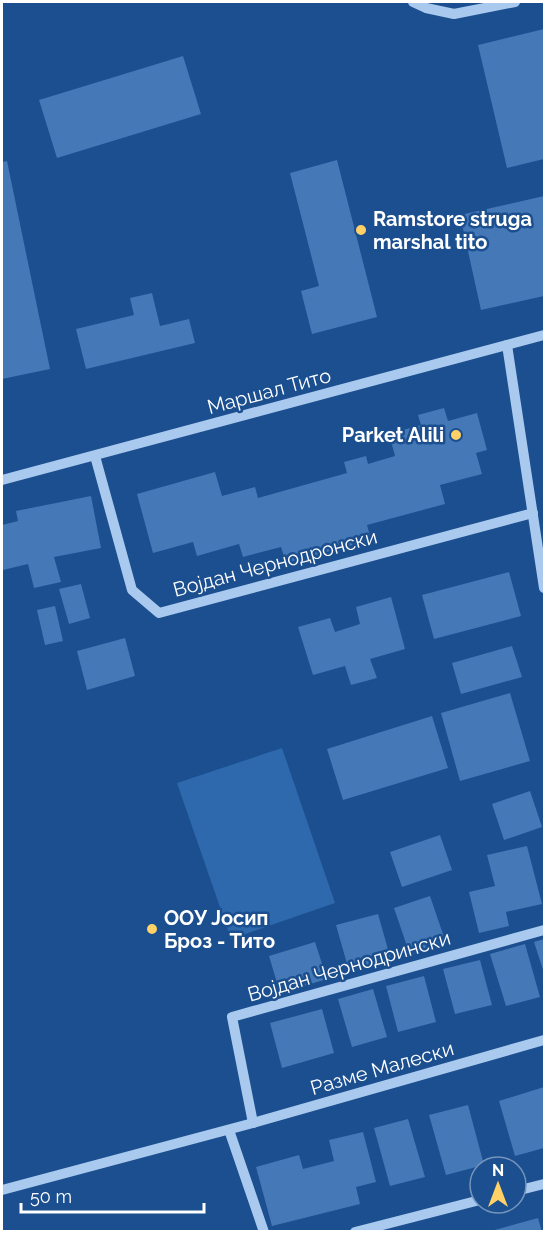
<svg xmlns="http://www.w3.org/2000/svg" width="546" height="1233" font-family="Raleway,sans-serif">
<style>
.green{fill:#2e69ad}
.building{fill:#4478b7}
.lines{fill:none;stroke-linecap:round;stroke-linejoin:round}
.minor{stroke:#a9c9ee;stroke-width:10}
.poi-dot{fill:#ffd166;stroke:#1b4f8f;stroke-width:2}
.labels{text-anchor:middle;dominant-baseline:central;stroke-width:5;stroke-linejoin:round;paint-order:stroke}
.poi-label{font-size:20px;font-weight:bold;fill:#fff;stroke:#1b4f8f;text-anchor:start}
.street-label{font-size:20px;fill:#fff;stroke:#1b4f8f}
</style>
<rect width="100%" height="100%" fill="#1b4f8f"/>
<!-- green -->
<polygon class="green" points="282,748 335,903 231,939 177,783"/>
<!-- building -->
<g class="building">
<polygon points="544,29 544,159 507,168 478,45"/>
<polygon points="183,56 201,114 57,158 39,100"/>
<polygon points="337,160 377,317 312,334 301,291 319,286 290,173"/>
<polygon points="7,161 50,369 2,379 2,162"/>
<polygon points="544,196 544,296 481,310 460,215"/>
<polygon points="152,293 160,326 189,319 195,343 86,369 76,329 134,315 130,298"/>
<polygon points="444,408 448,421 477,413 487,450 476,453 482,474 440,485 445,504 367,525 371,540 286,563 281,547 243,557 239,544 197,556 193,542 153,553 137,494 215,472 222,496 255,487 258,498 347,473 344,462 366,456 368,464 395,456 389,434 421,425 418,415"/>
<polygon points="91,496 101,548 54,557 61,582 34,588 28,564 3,570 2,525 18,521 16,511"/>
<polygon points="509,572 521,616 434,639 422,595"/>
<polygon points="81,584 90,618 69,624 59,589"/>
<polygon points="391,597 405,649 370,659 377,678 351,685 345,666 313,675 298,627 330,618 335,632 360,624 356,607"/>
<polygon points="55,606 63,641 45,645 37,610"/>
<polygon points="125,638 135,676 87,690 77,651"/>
<polygon points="512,646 522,677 461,694 452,663"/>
<polygon points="510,693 530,761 460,781 441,713"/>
<polygon points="432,716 448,768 343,800 327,749"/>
<polygon points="530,791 542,827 504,840 492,804"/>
<polygon points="440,835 452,870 402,887 390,852"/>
<polygon points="527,846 542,904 506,912 509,926 479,933 469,892 495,886 487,855"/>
<polygon points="430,896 446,943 410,955 394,908"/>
<polygon points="378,914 391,960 349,971 336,925"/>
<polygon points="544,939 544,973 534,942"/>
<polygon points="315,942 327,979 280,993 269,956"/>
<polygon points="525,944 540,997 506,1006 490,954"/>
<polygon points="480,960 492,1005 455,1014 443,969"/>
<polygon points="424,976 436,1022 398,1032 386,986"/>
<polygon points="373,989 387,1037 352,1047 338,999"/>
<polygon points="322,1009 334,1053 282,1068 270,1023"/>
<polygon points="544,1087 544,1148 515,1156 499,1101"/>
<polygon points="468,1105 484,1165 446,1175 429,1115"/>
<polygon points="408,1119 425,1177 390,1186 374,1128"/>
<polygon points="363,1132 376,1182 356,1187 360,1204 272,1226 256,1167 299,1155 303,1169 334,1161 329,1140"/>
<polygon points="538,1218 542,1232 491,1232 491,1231"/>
</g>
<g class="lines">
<!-- minor -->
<g class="minor">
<polyline points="413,2 426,8 454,14 515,2"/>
<polyline points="507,345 544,588"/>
<polyline points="95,456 132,590 159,613 533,513"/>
<polyline points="2,480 544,335"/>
<polyline points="253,1123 232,1017 544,930"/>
<polyline points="229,1130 264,1232"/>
<polyline points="2,1190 253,1123 544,1040"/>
<polyline points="516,1191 544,1184"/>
<polyline points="355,1232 480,1200"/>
</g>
</g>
<!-- markers -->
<g class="poi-dot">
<circle cx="361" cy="230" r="6"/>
<circle cx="456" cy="435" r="6"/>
<circle cx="152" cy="929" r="6"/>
</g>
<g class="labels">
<!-- poi labels -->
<g class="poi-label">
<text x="373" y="219">Ramstore struga<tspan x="373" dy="23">marshal tito</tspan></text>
<text x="444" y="435" text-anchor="end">Parket Alili</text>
<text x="164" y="918">ООУ Јосип<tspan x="164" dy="23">Броз - Тито</tspan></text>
</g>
<!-- street labels -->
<g class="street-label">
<text transform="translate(269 391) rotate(-15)">Маршал Тито</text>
<text transform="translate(275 563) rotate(-15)">Војдан Чернодронски</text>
<text transform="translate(349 966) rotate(-16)">Војдан Чернодрински</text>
<text transform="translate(382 1068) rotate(-16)">Разме Малески</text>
</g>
</g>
<!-- border -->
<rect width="546" height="1233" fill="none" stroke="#ffffff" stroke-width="6"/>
<!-- north arrow -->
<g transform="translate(498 1185)"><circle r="28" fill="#1b4f8f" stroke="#7695bc" stroke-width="1.5"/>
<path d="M0-4.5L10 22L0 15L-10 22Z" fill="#ffd166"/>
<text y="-9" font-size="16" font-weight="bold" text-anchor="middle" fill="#ffffff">N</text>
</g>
<!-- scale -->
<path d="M21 1203v9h183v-9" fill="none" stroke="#ffffff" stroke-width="3"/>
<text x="30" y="1203" font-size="18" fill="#ffffff" stroke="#1b4f8f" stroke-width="4.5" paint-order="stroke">50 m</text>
</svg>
